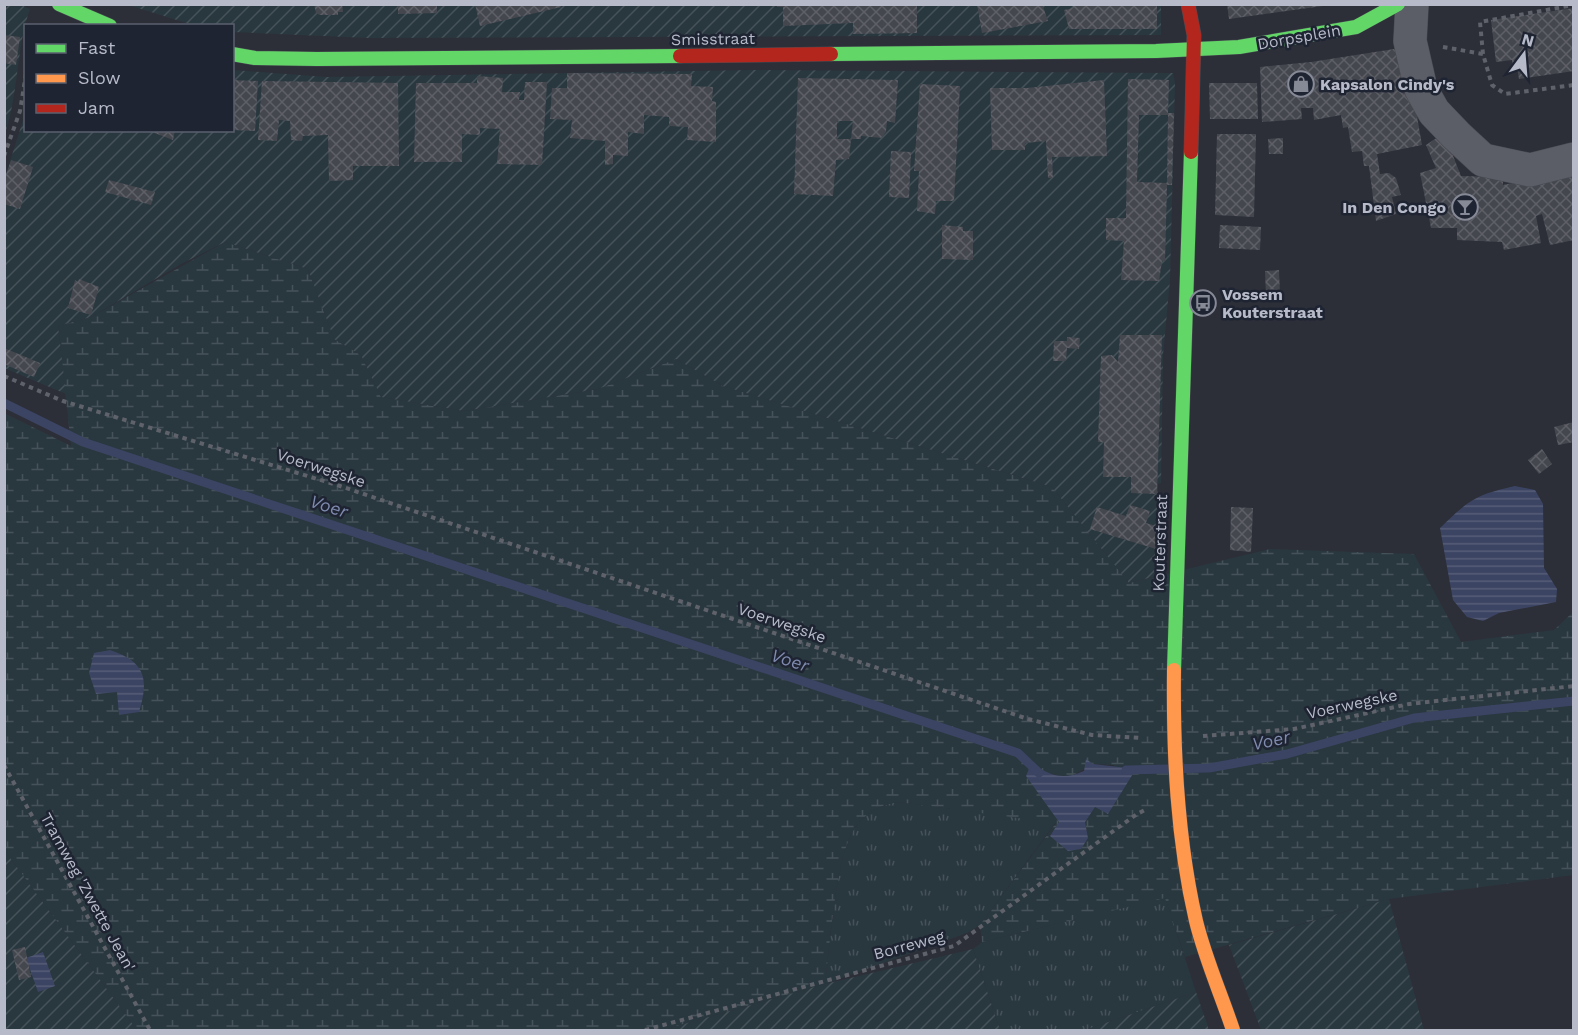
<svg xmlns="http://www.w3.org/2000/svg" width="1578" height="1035" font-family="'Work Sans',sans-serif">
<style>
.grass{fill:url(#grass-tufts)}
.wetland{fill:url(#wetland-marsh);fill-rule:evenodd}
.garden{fill:url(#garden-furrows)}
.water{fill:url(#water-rules)}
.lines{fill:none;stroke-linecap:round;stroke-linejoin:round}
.stream{stroke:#3b4462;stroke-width:9}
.building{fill:url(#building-cross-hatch);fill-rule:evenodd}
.street-casing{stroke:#484a51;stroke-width:34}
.fast-casing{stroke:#484a51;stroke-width:15}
.slow-casing{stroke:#484a51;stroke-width:15}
.jam-casing{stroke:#484a51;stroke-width:15}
.path{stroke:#5f626a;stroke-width:4;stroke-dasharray:4.5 4.5;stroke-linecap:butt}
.street{stroke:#5b5e67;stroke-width:33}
.fast{stroke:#63d668;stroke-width:14}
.slow{stroke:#ff974d;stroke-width:14}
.jam{stroke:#b3261e;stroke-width:14}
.labels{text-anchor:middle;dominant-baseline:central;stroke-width:5;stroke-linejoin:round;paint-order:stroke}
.street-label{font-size:16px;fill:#b6bac9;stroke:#1f2433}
.poi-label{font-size:16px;font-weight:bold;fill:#b6bac9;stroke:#1f2433;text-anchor:start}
.water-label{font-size:18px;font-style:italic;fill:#7f8baf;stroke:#1f2433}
</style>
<defs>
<pattern id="grass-tufts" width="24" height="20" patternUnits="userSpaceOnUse" patternTransform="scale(1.5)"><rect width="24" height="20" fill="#29373e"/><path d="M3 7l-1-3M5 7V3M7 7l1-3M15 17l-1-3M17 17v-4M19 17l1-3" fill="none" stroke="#465259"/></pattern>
<pattern id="wetland-marsh" width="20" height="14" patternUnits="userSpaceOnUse" patternTransform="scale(1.5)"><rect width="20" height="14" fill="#29373e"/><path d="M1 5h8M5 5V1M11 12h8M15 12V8" fill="none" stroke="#465259"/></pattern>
<pattern id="garden-furrows" width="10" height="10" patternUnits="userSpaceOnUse" patternTransform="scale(1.5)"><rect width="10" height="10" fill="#29373e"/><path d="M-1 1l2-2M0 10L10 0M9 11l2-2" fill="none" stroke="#465259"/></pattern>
<pattern id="water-rules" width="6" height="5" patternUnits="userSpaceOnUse" patternTransform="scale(1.5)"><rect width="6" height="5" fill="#3b4462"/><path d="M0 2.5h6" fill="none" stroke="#555d77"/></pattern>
<pattern id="building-cross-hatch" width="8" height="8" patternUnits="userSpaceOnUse" patternTransform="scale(1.5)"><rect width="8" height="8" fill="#45474f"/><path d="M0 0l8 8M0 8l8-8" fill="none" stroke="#5e5f67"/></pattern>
</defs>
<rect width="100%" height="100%" fill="#2c2f38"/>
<!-- grass -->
<g class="grass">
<path d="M898,802L1056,822L980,925L967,933L825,984C830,947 835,865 851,835C860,816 878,805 898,802Z"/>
<polygon points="1165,897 1196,992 1085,1030 1000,1030 973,949 982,942"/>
</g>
<!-- wetland -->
<path class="wetland" d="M225,242L308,269L334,339L361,355L381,397L464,411L598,389L676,359L723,386L1052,487L1129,583L1270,549L1414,554L1461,642L1554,630L1573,612V875L1389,899L1185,957L1165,898L982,942L980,925L1056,823L898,802C878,805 860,816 851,835C835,865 830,947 825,984L663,1030H137L5,851L4,413L71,446L58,326L91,317ZM1093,764L1114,765L1108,814L1095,806L1085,822L1088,838L1050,835L1059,823L1049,773L1068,778Z"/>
<!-- garden -->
<g class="garden">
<polygon points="1161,4 1161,35 368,38 233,32 232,26 193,25 128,5"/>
<path d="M5,5H21L30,9C16,48 19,92 5,134Z"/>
<polygon points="233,70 327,77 753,70 1173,73 1175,83 1170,280 1163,355 1161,483 1158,484 1157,576 1129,583 1052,487 723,386 676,359 598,389 464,411 381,397 361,355 334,339 308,269 225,242 181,264 91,317 58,326 66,394 4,368 5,177 25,114 26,130 232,130"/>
<polygon points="5,851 137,1030 5,1030"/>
<polygon points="1389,899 1424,1030 1261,1030 1229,945"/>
<polygon points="973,949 1000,1030 663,1030 825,984"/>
<polygon points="1196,992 1209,1030 1085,1030"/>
</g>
<!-- water -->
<g class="water">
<path d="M1515,486L1535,490L1543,504L1544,568L1557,589L1556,602L1499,613L1483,621L1467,617L1453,600L1440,528C1469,500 1475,495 1515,486Z"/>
<path d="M110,650C144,661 150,678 139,712L119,715L117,692L96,694L89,673L94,653Z"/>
<path d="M1086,759L1093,764L1136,769L1108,814L1095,807L1085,822L1088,838L1081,849L1068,851L1050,836L1059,822L1026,776L1031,764C1052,775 1061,781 1084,771Z"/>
<polygon points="43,952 55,986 38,992 26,958"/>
</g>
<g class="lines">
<!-- stream -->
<g class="stream">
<polyline points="4,403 83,442 1018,753 1039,773"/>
<polyline points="1126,770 1209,768 1287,754 1414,718 1574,701"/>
</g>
</g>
<!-- building -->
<g class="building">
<polygon points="314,4 342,4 343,12 338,12 338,15 320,15 316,13"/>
<polygon points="398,4 437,4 437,13 398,14"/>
<polygon points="475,4 561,4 561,7 480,26"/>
<polygon points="777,4 917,4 917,33 853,34 853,23 783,26 783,7 777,7"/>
<polygon points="977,4 1042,4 1048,21 982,33"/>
<polygon points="1072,4 1157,4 1157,29 1069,29 1064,10 1073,8"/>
<polygon points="1227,4 1330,4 1330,5 1229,19"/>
<polygon points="1574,8 1574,71 1519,79 1517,68 1512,65 1512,60 1496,62 1491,20"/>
<polygon points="4,35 20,37 16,65 4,63"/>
<polygon points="1394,49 1401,53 1415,105 1422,145 1377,154 1380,174 1389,173 1396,178 1401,195 1392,197 1396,214 1376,221 1369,166 1364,166 1362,151 1352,152 1348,127 1343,128 1341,115 1314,120 1313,108 1301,108 1302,119 1262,122 1260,67 1311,62"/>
<polygon points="567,73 692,74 691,86 713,87 712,101 716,102 716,142 687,140 688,127 669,126 669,117 644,115 644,134 628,132 628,156 613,155 613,164 605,165 605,141 570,138 572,120 550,119 552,88 567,88"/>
<polygon points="477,76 503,78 502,92 520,92 519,100 524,100 525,82 547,82 542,165 497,164 500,129 480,128 480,135 462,134 462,162 414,162 416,83 477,83"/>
<polygon points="798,78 898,80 895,123 887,121 886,132 881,138 861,136 861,139 851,139 853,121 837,121 837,139 851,139 849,159 836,160 833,196 794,194"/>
<path d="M1128,79L1169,80L1168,113H1174L1172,185H1167L1165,261H1162L1159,281L1121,280L1124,241L1106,240V218H1126ZM1139,115H1168L1167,183L1137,182Z"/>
<polygon points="232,80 258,81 255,131 232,130"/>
<polygon points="1104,80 1107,156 1052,157 1053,178 1048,178 1046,141 1025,143 1025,150 992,150 990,88 1027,88"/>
<polygon points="262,81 398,83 399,166 353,166 353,180 329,181 328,135 303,136 302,141 291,140 290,121 279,120 277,141 258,140"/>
<polygon points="1209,83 1257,83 1258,119 1210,119"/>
<polygon points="920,84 960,86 954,201 936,201 935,214 917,211 919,171 914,171"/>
<polygon points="147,130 175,130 173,140"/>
<polygon points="1444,133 1461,176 1503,177 1503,185 1574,170 1574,240 1550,245 1542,214 1536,216 1541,243 1504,250 1502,242 1457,240 1457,228 1431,228 1420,173 1436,168 1426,145"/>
<polygon points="1217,134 1256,134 1254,217 1215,215"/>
<polygon points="1283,138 1283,154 1269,154 1268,139"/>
<polygon points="891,151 911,152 909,198 889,197"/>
<polygon points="11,160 33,167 20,209 4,204 4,181"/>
<polygon points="109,180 155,192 151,205 105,192"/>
<polygon points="942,225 963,227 963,231 973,231 973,260 942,259"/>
<polygon points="1220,225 1261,227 1260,250 1219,248"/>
<polygon points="1279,270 1280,295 1266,295 1265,271"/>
<polygon points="79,279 99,287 91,315 68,308 75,280 78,282"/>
<polygon points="1120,335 1162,335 1157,494 1131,493 1131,477 1103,477 1104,442 1098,442 1101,356 1112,355 1118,362"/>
<polygon points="1067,337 1080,338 1079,349 1067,348 1066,361 1053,361 1054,341 1067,341"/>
<polygon points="4,348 40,363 34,377 4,364"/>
<polygon points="1574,422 1574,442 1558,445 1554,427"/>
<polygon points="1542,449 1552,464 1539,474 1528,460"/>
<polygon points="1130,505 1150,511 1146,523 1156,526 1156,549 1090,529 1097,507 1126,516"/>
<polygon points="1231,507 1253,508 1251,552 1230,550"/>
<polygon points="25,947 31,977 19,980 12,950"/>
</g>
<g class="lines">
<!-- street casing -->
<g class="street-casing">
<polyline id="street" points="1412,4 1410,41 1421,89 1434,112 1457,136 1483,160 1530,170 1574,159"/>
</g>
<!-- fast casing -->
<g class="fast-casing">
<g id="fast">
<polyline points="59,4 110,26"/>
<polyline points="232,54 255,58 317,59 680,56"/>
<polyline points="831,54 1156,51 1239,47 1356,27 1398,4"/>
<polyline points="1174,670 1191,152"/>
</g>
</g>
<!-- slow casing -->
<g class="slow-casing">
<path id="slow" d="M1174,670C1173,754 1177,839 1196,921C1205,958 1221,994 1233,1030"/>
</g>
<!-- jam casing -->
<g class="jam-casing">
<g id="jam">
<polyline points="1188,4 1194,35 1191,152"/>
<polyline points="680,56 831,54"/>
</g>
</g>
<!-- path -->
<g class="path">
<polyline points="1443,47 1483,54 1492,85 1505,94 1574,85"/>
<polyline points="1483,54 1480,22 1574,5"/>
<polyline points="4,156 20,111 26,74"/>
<polyline points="4,376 63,401 340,486 1028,719 1092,735 1142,738"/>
<polyline points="1203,736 1294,729 1409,704 1574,686"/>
<polyline points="4,765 150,1030"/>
<polyline points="645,1030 954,946 1137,814 1147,809"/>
</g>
<!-- street -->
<use href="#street" class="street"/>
<!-- fast -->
<use href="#fast" class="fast"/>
<!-- slow -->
<use href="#slow" class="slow"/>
<!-- jam -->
<use href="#jam" class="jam"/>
</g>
<!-- icons -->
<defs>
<g id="shop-ring" transform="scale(1.35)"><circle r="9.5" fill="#1f2433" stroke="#868996" stroke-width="1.5"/><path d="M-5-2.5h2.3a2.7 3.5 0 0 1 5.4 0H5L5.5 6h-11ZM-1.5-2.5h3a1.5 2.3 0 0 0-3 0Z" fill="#868996"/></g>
<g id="bar-ring" transform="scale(1.35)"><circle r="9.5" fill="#1f2433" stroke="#868996" stroke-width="1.5"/><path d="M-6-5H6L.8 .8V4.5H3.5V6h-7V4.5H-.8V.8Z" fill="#868996"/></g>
<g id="bus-ring" transform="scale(1.35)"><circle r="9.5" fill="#1f2433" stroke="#868996" stroke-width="1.5"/><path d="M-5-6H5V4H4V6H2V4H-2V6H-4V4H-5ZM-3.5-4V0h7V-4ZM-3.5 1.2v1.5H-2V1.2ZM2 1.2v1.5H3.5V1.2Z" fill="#868996"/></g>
</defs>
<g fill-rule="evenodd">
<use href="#shop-ring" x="1301" y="84"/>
<use href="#bar-ring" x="1465" y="207"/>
<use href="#bus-ring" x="1203" y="303"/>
</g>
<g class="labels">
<!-- street labels -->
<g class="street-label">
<text transform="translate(1299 37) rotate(-10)">Dorpsplein</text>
<text transform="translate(713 39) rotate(-1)">Smisstraat</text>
<text transform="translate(321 468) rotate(18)">Voerwegske</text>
<text transform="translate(1160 543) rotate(-88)">Kouterstraat</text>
<text transform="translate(782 623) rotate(19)">Voerwegske</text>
<text transform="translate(1352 704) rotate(-12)">Voerwegske</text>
<text transform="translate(88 892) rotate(61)">Tramweg 'Zwette Jean'</text>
<text transform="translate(909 945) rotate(-15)">Borreweg</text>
</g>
<!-- poi labels -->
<g class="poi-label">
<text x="1320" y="84">Kapsalon Cindy's</text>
<text x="1446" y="207" text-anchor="end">In Den Congo</text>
<text x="1222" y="294">Vossem<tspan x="1222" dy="18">Kouterstraat</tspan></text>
</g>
<!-- water labels -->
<g class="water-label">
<text transform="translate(329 506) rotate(18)">Voer</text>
<text transform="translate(790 660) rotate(18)">Voer</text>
<text transform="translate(1271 740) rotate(-12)">Voer</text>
</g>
</g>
<!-- border -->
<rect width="1578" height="1035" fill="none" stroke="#b6bac9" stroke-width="12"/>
<!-- legend -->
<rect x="24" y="24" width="210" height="108" fill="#1f2433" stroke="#5b606f" stroke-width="1.5"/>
<rect x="36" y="44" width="30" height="9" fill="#63d668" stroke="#5b606f" stroke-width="1.5"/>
<text x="78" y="54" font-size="18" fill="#b6bac9">Fast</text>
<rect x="36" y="74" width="30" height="9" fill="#ff974d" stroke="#5b606f" stroke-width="1.5"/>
<text x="78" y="84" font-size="18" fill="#b6bac9">Slow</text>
<rect x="36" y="104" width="30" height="9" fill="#b3261e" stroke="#5b606f" stroke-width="1.5"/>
<text x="78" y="114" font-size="18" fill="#b6bac9">Jam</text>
<!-- north arrow -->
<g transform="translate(1524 54) rotate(16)" stroke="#1f2433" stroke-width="4.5" paint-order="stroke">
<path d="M0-4.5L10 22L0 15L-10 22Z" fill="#b6bac9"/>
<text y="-9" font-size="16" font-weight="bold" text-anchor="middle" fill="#b6bac9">N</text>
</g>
</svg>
